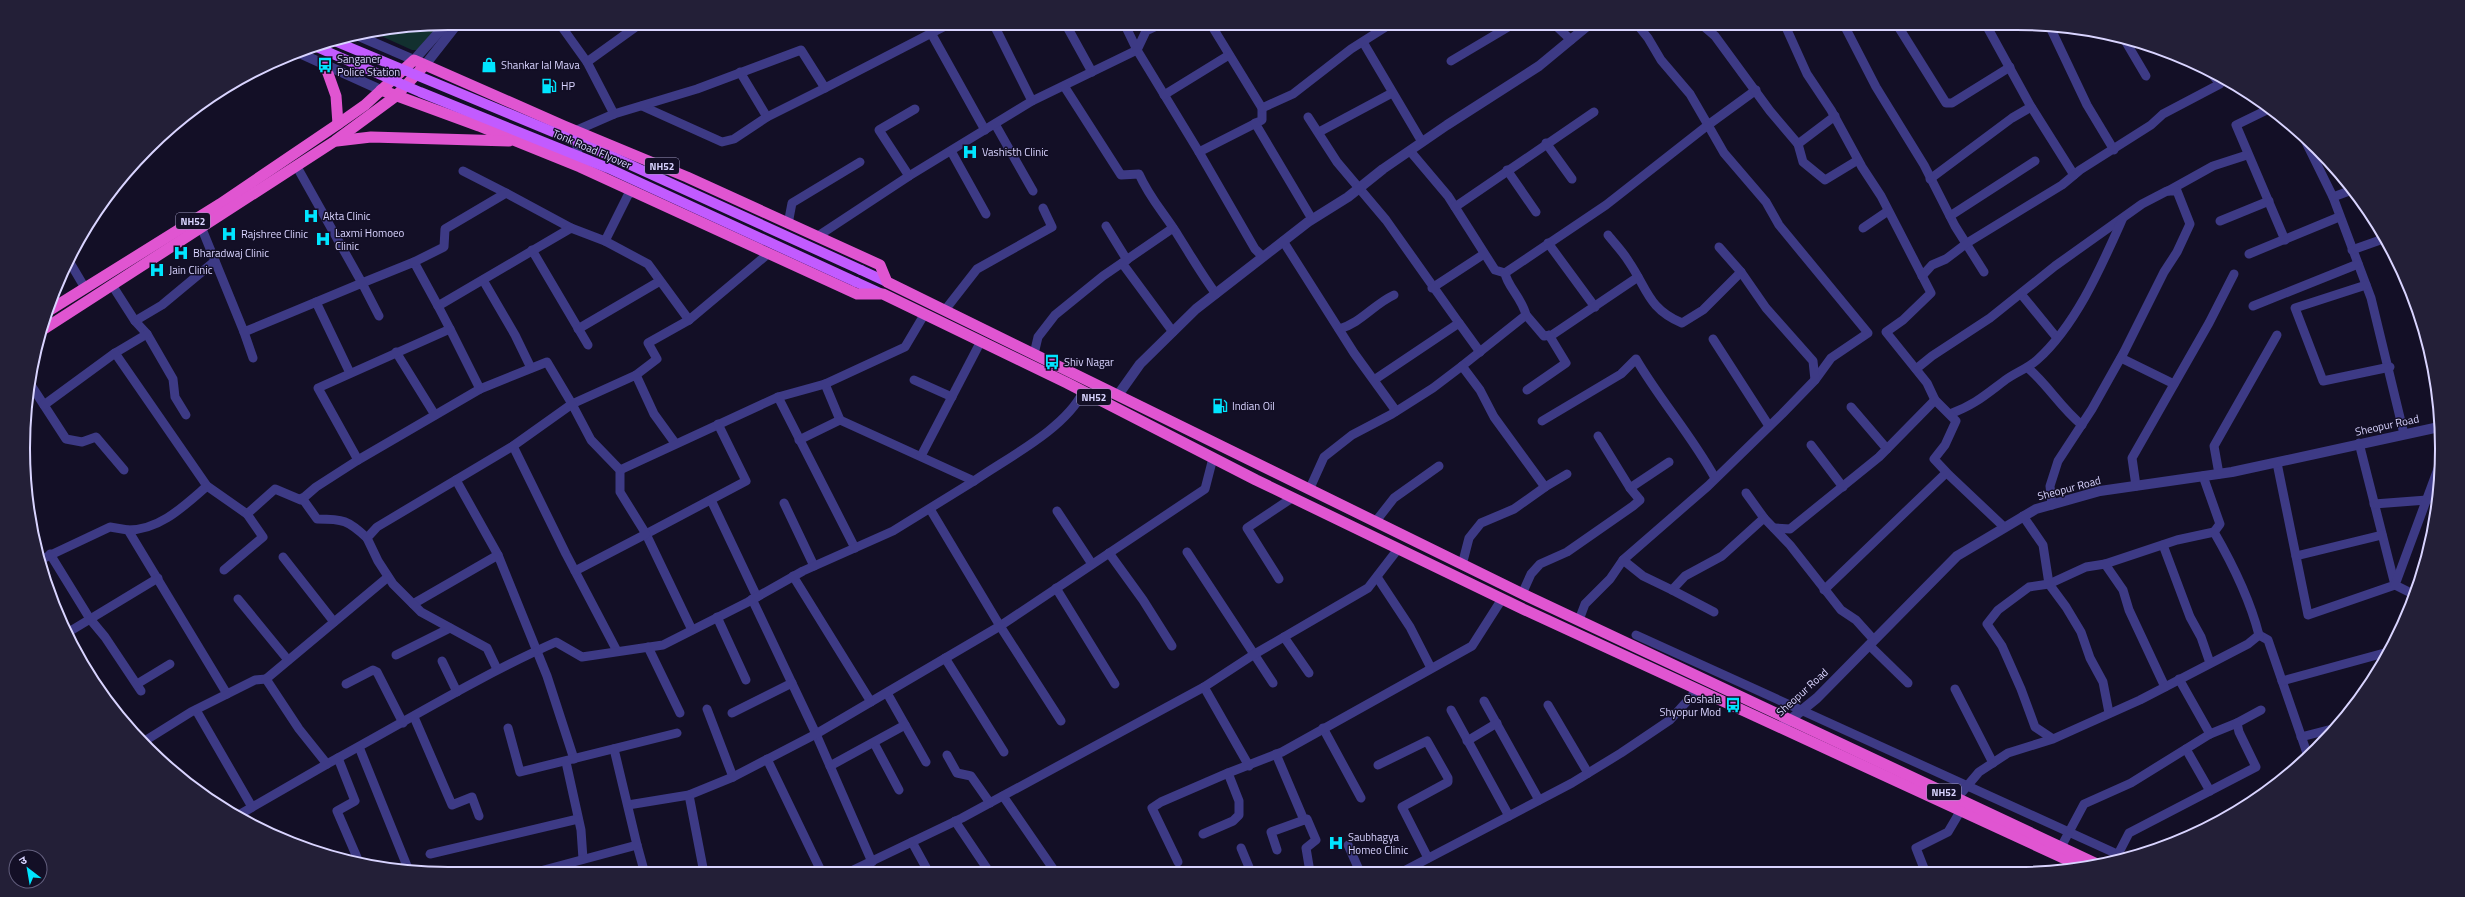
<svg xmlns="http://www.w3.org/2000/svg" width="2465" height="897" font-family="'Titillium Web','Noto Sans Devanagari',sans-serif">
<style>
.green{fill:#12302f}
.lines{fill:none;stroke-linecap:round;stroke-linejoin:round}
.minor{stroke:#3d3a85;stroke-width:9}
.tertiary{stroke:#3d3a85;stroke-width:10}
.primary{stroke:#c25bff;stroke-width:10}
.trunk{stroke:#e055d1;stroke-width:11}
.primary-bridge{stroke:#c25bff;stroke-width:10}
.labels{text-anchor:middle;dominant-baseline:central;stroke-width:3;stroke-linejoin:round;paint-order:stroke}
.shield{fill:#130f26;stroke:#9e99be;stroke-width:1}
.shield-label{font-size:10px;font-weight:bold;fill:#d9d4ff}
.poi-label{font-size:11px;fill:#d9d4ff;stroke:#130f26;text-anchor:start}
.street-label{font-size:11px;fill:#d9d4ff;stroke:#130f26}
.rim{fill:none;stroke:#d9d4ff;stroke-width:2}
</style>
<rect width="100%" height="100%" fill="#130f26"/>
<!-- green -->
<polygon class="green" points="442,24 419,50 412,50 370,31"/>
<g class="lines">
<!-- minor -->
<g class="minor">
<polyline points="559,23 587,62"/>
<polyline points="993,23 1032,101 1137,50 1124,23"/>
<polyline points="1065,23 1092,72"/>
<polyline points="1163,23 1146,31 1137,50 1199,152"/>
<polyline points="1210,23 1262,108 1262,120 1199,152 1255,249 1263,257"/>
<polyline points="1553,23 1571,40"/>
<polyline points="1636,23 1648,38 1661,60 1690,94 1708,125 1756,90"/>
<polyline points="1700,23 1715,36 1770,111 1798,144 1835,116"/>
<polyline points="1784,23 1807,74 1831,110 1862,167 1881,196 1931,293 1903,320 1886,332 1927,383 1935,400"/>
<polyline points="1843,23 1876,87 1924,165 1955,226 1984,272"/>
<polyline points="1896,23 1946,103 1952,103 2010,67"/>
<polyline points="1985,23 2030,105 2074,175"/>
<polyline points="2050,27 2087,105 2114,150"/>
<polyline points="931,33 985,130"/>
<polyline points="2123,37 2146,76"/>
<polyline points="1363,42 1422,142"/>
<polyline points="1451,61 1515,23"/>
<polyline points="740,72 767,117"/>
<path d="M1064,86L1121,175L1139,174C1150,199 1165,214 1179,237C1191,256 1202,275 1216,294"/>
<polyline points="1164,95 1229,55"/>
<polyline points="642,106 722,142 734,139 767,117 825,88"/>
<polyline points="1262,108 1293,94 1351,49 1392,23"/>
<polyline points="2271,108 2236,125 2285,240"/>
<polyline points="614,114 587,62 637,26 637,23"/>
<polyline points="1308,117 1337,162 1386,220 1459,323 1374,380"/>
<polyline points="1255,123 1312,219"/>
<polyline points="995,124 1033,191"/>
<polyline points="1319,132 1392,93"/>
<polyline points="2304,138 2333,197 2371,298 2404,434"/>
<polyline points="1546,143 1572,179"/>
<polyline points="1798,144 1803,162 1825,180 1858,160"/>
<polyline points="951,151 986,214"/>
<polyline points="1410,151 1448,196 1495,270 1505,273 1606,205 1708,125 1724,153 1766,202 1779,225 1868,333 1831,358 1815,380 1782,414 1708,486 1623,560 1610,579 1585,604 1579,620"/>
<polyline points="579,162 575,131 614,114 697,89 801,50 825,88 951,23"/>
<polyline points="297,167 362,283 414,262 438,306"/>
<polyline points="1507,170 1536,212"/>
<polyline points="463,171 506,193"/>
<polyline points="909,176 879,130 915,109"/>
<polyline points="1930,179 2012,118 2031,107"/>
<polyline points="2168,191 2213,166 2247,155"/>
<polyline points="2333,197 2352,190"/>
<polyline points="1455,207 1594,112"/>
<polyline points="1950,216 2035,161"/>
<polyline points="2220,221 2269,201"/>
<polyline points="788,224 792,203 860,162"/>
<polyline points="1106,226 1127,260"/>
<polyline points="1863,228 1888,211"/>
<polyline points="202,229 244,332 362,283 379,316"/>
<path d="M1608,235C1615,244 1623,252 1629,262C1647,288 1648,309 1682,323L1703,310L1741,272"/>
<polyline points="818,236 909,176 1032,101"/>
<polyline points="605,241 648,264 689,320"/>
<polyline points="1283,241 1354,353 1396,411"/>
<polyline points="1548,243 1595,307"/>
<polyline points="1719,247 1741,272 1766,308 1813,361 1815,380"/>
<polyline points="532,250 588,345"/>
<polyline points="2352,250 2386,238"/>
<polyline points="2249,254 2339,217"/>
<polyline points="69,261 85,288"/>
<polyline points="414,262 444,247 445,229 506,193 571,228"/>
<polyline points="1122,263 1173,332"/>
<path d="M1505,273C1507,286 1522,298 1526,315"/>
<polyline points="1922,276 1932,265 1946,259 1967,243 2062,185 2080,170 2151,125 2163,114 2220,84 2207,68"/>
<polyline points="483,280 515,335 531,368"/>
<polyline points="112,285 135,321 147,334 173,379 175,397 186,415"/>
<polyline points="2366,285 2295,308 2323,381 2390,367"/>
<polyline points="1432,288 1484,254"/>
<polyline points="2021,294 2057,338"/>
<polyline points="316,302 350,373"/>
<polyline points="2253,306 2358,264"/>
<polyline points="945,310 977,269 1052,227 1043,208"/>
<polyline points="135,321 162,305 215,261"/>
<polyline points="1459,323 1480,352"/>
<polyline points="578,329 660,281"/>
<path d="M1339,329C1361,323 1374,304 1394,295"/>
<polyline points="244,332 253,358"/>
<polyline points="1713,339 1769,426"/>
<polyline points="396,352 435,415"/>
<polyline points="115,353 147,334"/>
<polyline points="1034,354 1038,337 1055,315 1103,276 1173,228"/>
<polyline points="2121,358 2174,384"/>
<polyline points="1462,366 1526,315 1544,336 1552,335 1638,277"/>
<path d="M2028,368C2048,385 2061,408 2082,425"/>
<polyline points="1916,369 1932,356 1990,318 2055,266 2142,204 2167,191 2177,191 2190,224 2177,252 2164,272 2124,352 2092,409 2058,461 2050,486 2052,505"/>
<polyline points="636,375 657,359 648,343 689,320 769,253"/>
<polyline points="914,380 952,397"/>
<polyline points="29,382 66,439 82,442 96,437 124,470"/>
<polyline points="825,384 840,420"/>
<polyline points="480,389 547,362 572,404 636,375 654,414 675,443"/>
<polyline points="1527,390 1566,363 1549,335"/>
<polyline points="778,397 855,548"/>
<polyline points="44,405 115,353 207,486 247,514 275,489 301,500 316,487 358,460 480,389 450,329"/>
<polyline points="1851,407 1887,449"/>
<path d="M1950,414C1974,405 1984,396 2004,381C2014,373 2027,369 2037,360C2076,325 2101,267 2122,220"/>
<path d="M1542,421L1621,374L1636,359C1660,400 1692,436 1715,478"/>
<polyline points="1598,436 1630,488"/>
<path d="M799,440L840,420L974,481C1007,458 1065,429 1083,392"/>
<polyline points="1811,445 1843,487"/>
<polyline points="513,446 566,554 617,651"/>
<polyline points="921,456 981,341"/>
<polyline points="358,460 318,388 450,329 438,306 571,228 605,241 628,195 634,191"/>
<polyline points="2277,463 2308,615 2395,585 2359,443"/>
<polyline points="620,470 778,397 825,384 905,347 924,315"/>
<polyline points="2219,474 2214,446 2277,335"/>
<polyline points="2203,476 2220,524 2214,532"/>
<polyline points="456,480 498,555"/>
<polyline points="2136,486 2132,458 2209,323 2234,274"/>
<polyline points="1545,487 1567,474"/>
<polyline points="1310,488 1324,457 1352,435 1392,414 1433,388 1462,366 1480,390 1494,417 1545,487 1514,509 1481,523 1469,538 1462,565"/>
<polyline points="1746,493 1764,518"/>
<path d="M302,498L317,519C343,519 348,520 367,538"/>
<polyline points="711,500 757,597"/>
<polyline points="784,503 814,566"/>
<polyline points="2374,504 2427,500"/>
<polyline points="930,509 1000,626 1061,721"/>
<polyline points="1057,511 1092,564"/>
<polyline points="2023,516 2043,545 2049,584 2066,607 2081,632 2090,658 2103,682 2109,713"/>
<polyline points="1376,521 1394,498 1439,466"/>
<polyline points="1774,528 1790,529 1879,457 1935,400 1956,421 1945,445 1934,459 1949,475 2004,527"/>
<path d="M128,530C160,530 184,506 207,486"/>
<polyline points="2163,545 2190,617 2201,637 2210,663"/>
<polyline points="1187,552 1273,683"/>
<polyline points="1109,553 1143,600 1172,646"/>
<polyline points="50,554 90,619 105,637 141,691"/>
<polyline points="2296,556 2382,535"/>
<polyline points="283,557 334,622"/>
<polyline points="40,560 110,527 128,530 227,694 255,680 266,679"/>
<polyline points="1623,560 1643,576 1672,590 1685,576 1722,556 1764,518 1790,545 1841,610 1856,620 1874,640"/>
<polyline points="2105,564 2123,590 2129,610 2165,687"/>
<polyline points="224,570 263,537 247,514"/>
<polyline points="793,576 871,702"/>
<polyline points="1377,577 1410,627 1431,668"/>
<polyline points="1279,579 1247,528 1292,498"/>
<polyline points="1056,588 1115,684"/>
<polyline points="1672,590 1714,612"/>
<polyline points="1824,590 1946,473"/>
<polyline points="1522,594 1531,574 1540,564 1567,552 1633,506 1640,500 1630,488 1669,462"/>
<polyline points="2415,595 2395,585 2439,466"/>
<polyline points="238,599 288,660"/>
<polyline points="752,599 816,734 872,862"/>
<polyline points="413,604 498,555 547,676 574,759"/>
<polyline points="717,617 746,680"/>
<polyline points="692,630 646,534 746,481 718,424"/>
<polyline points="67,633 158,578"/>
<polyline points="1636,635 2128,859"/>
<polyline points="2259,635 2268,640 2308,756"/>
<polyline points="1284,637 1309,673"/>
<polyline points="1869,645 1908,683"/>
<polyline points="648,647 680,713"/>
<polyline points="396,655 450,628"/>
<polyline points="945,658 1004,752"/>
<polyline points="442,661 457,692"/>
<polyline points="497,669 487,648 421,612 393,584 378,561 367,538 377,527 513,446 572,404 591,440 620,470 620,492 646,534 575,571"/>
<polyline points="2179,679 2210,734"/>
<polyline points="2282,681 2388,652"/>
<polyline points="137,684 170,664"/>
<polyline points="346,684 373,670 377,672 403,723"/>
<polyline points="1204,687 1249,766"/>
<polyline points="1955,689 1993,763"/>
<polyline points="887,693 926,762"/>
<polyline points="1484,701 1539,800"/>
<polyline points="1548,705 1588,773"/>
<polyline points="707,709 733,777"/>
<polyline points="196,710 252,807"/>
<polyline points="1451,710 1509,816"/>
<polyline points="732,713 792,683"/>
<polyline points="414,717 452,805 472,797 479,816"/>
<polyline points="508,728 520,772 677,733"/>
<polyline points="1323,728 1361,798"/>
<polyline points="2301,737 2332,729"/>
<polyline points="1467,741 1497,723"/>
<polyline points="143,742 191,712 227,694"/>
<polyline points="874,743 899,790"/>
<polyline points="359,747 407,866"/>
<polyline points="2186,749 2210,791"/>
<polyline points="1276,754 1304,820"/>
<polyline points="947,755 957,773 971,776 990,803"/>
<polyline points="338,758 355,801 337,811 359,862"/>
<polyline points="767,759 822,873"/>
<polyline points="566,762 581,830 583,859"/>
<path d="M327,764C403,723 477,677 556,642L582,657L663,645L748,602L803,571L893,531L974,481"/>
<polyline points="1378,765 1427,741 1448,778 1448,782 1402,807 1428,858"/>
<polyline points="830,766 905,725"/>
<polyline points="689,795 704,873"/>
<polyline points="1003,796 1056,873"/>
<path d="M1957,798L1979,772L2008,753L2053,739L2140,700L2248,644L2259,635C2250,600 2232,563 2214,532L2177,540L2105,564L2086,567L2049,584L2029,587L1998,610L1987,624L2002,646L2021,689L2035,727L2053,739"/>
<polyline points="628,805 689,795 733,777 816,734 1000,626 1205,489 1213,458"/>
<polyline points="237,816 327,764 299,729 266,679 388,577"/>
<polyline points="955,821 990,873"/>
<polyline points="1203,834 1233,821 1239,815 1239,801 1228,773 1282,752 1472,646 1502,599"/>
<polyline points="912,842 929,873"/>
<polyline points="637,845 645,874"/>
<polyline points="1348,845 1360,872"/>
<polyline points="2061,847 2084,804 2131,783 2210,734 2237,723"/>
<polyline points="1241,848 1251,872"/>
<polyline points="1277,850 1271,832 1307,819 1316,840 1306,848 1310,872"/>
<polyline points="430,854 578,819"/>
<polyline points="1178,862 1152,808 1161,802 1228,773"/>
<polyline points="2114,862 2129,833 2256,767 2239,732 2237,723 2261,710"/>
<polyline points="1925,871 1916,848 1948,832 1961,810"/>
<polyline points="1402,872 1572,783 1621,753 1670,720 1698,689"/>
<polyline points="847,873 962,818 1204,687 1253,655 1368,588 1398,549"/>
<polyline points="529,874 637,845 614,749"/>
</g>
<!-- tertiary -->
<g class="tertiary">
<polyline points="354,34 414,60 447,23"/>
<polyline points="297,52 381,90"/>
<polyline points="425,65 458,23"/>
<polyline points="1118,395 1140,364 1196,309 1308,222 1348,197 1383,169 1447,125 1539,66 1591,23"/>
<polyline points="1785,724 1817,698 1957,556 2036,509 2100,491 2232,472 2439,427"/>
</g>
<!-- primary -->
<g class="primary">
<polyline points="861,270 887,282"/>
<polyline points="856,282 880,293"/>
</g>
<!-- trunk -->
<g class="trunk">
<polyline points="325,65 336,96 338,124"/>
<polyline points="381,90 479,126 580,167 857,294 883,294 1067,383 1256,480 1525,610 2085,868"/>
<polyline points="337,141 371,137 509,141"/>
<polyline points="45,313 220,204 338,124 365,105 414,60 564,126 687,177 880,265 887,282 1529,597 2099,865"/>
<polyline points="41,331 335,141 396,96 422,68"/>
</g>
<!-- primary-bridge -->
<g class="primary-bridge">
<polyline points="332,40 613,157 861,270"/>
<polyline points="312,45 420,92 608,168 856,282"/>
</g>
</g>
<!-- icons -->
<defs>
<g id="bus-bare" transform="scale(1.2)"><path d="M-5-6H5V4H4V6H2V4H-2V6H-4V4H-5ZM-3.5-4V0h7V-4ZM-3.5 1.2v1.5H-2V1.2ZM2 1.2v1.5H3.5V1.2Z" fill="#00e5ff" stroke="#130f26" stroke-width="2.5" paint-order="stroke"/></g>
<g id="shop-bare" transform="scale(1.2)"><path d="M-5-2.5h2.3a2.7 3.5 0 0 1 5.4 0H5L5.5 6h-11ZM-1.5-2.5h3a1.5 2.3 0 0 0-3 0Z" fill="#00e5ff" stroke="#130f26" stroke-width="2.5" paint-order="stroke"/></g>
<g id="fuel-bare" transform="scale(1.2)"><path d="M-5.5-6h7V0h2V4h1.3V-2.5L3-4.5l.8-.8L6-3V5H2.5V1h-1V6h-7ZM-4.2-4.7v3.2H.2V-4.7Z" fill="#00e5ff" stroke="#130f26" stroke-width="2.5" paint-order="stroke"/></g>
<g id="hospital-bare" transform="scale(1.2)"><path d="M-5-5h3v3.5h4V-5h3V5h-3V1.5h-4V5h-3Z" fill="#00e5ff" stroke="#130f26" stroke-width="2.5" paint-order="stroke"/></g>
</defs>
<g fill-rule="evenodd">
<use href="#bus-bare" x="325" y="65"/>
<use href="#shop-bare" x="489" y="65"/>
<use href="#fuel-bare" x="549" y="86"/>
<use href="#hospital-bare" x="970" y="152"/>
<use href="#hospital-bare" x="311" y="216"/>
<use href="#hospital-bare" x="229" y="234"/>
<use href="#hospital-bare" x="323" y="239"/>
<use href="#hospital-bare" x="181" y="253"/>
<use href="#hospital-bare" x="157" y="270"/>
<use href="#bus-bare" x="1052" y="362"/>
<use href="#fuel-bare" x="1220" y="406"/>
<use href="#bus-bare" x="1733" y="705"/>
<use href="#hospital-bare" x="1336" y="843"/>
</g>
<g class="labels">
<!-- shield labels -->
<g class="shield">
<rect x="645" y="158" width="34" height="16" rx="3"/>
<rect x="176" y="213" width="34" height="16" rx="3"/>
<rect x="1077" y="389" width="34" height="16" rx="3"/>
<rect x="1927" y="784" width="34" height="16" rx="3"/>
</g>
<g class="shield-label">
<text x="662" y="166">NH52</text>
<text x="193" y="221">NH52</text>
<text x="1094" y="397">NH52</text>
<text x="1944" y="792">NH52</text>
</g>
<!-- poi labels -->
<g class="poi-label">
<text x="337" y="59">Sanganer<tspan x="337" dy="13">Police Station</tspan></text>
<text x="501" y="65">Shankar lal Mava</text>
<text x="561" y="86">HP</text>
<text x="982" y="152">Vashisth Clinic</text>
<text x="323" y="216">Akta Clinic</text>
<text x="335" y="233">Laxmi Homoeo<tspan x="335" dy="13">Clinic</tspan></text>
<text x="241" y="234">Rajshree Clinic</text>
<text x="193" y="253">Bharadwaj Clinic</text>
<text x="169" y="270">Jain Clinic</text>
<text x="1064" y="362">Shiv Nagar</text>
<text x="1232" y="406">Indian Oil</text>
<text x="1721" y="699" text-anchor="end">Goshala<tspan x="1721" dy="13">Shyopur Mod</tspan></text>
<text x="1348" y="837">Saubhagya<tspan x="1348" dy="13">Homeo Clinic</tspan></text>
</g>
<!-- street labels -->
<g class="street-label">
<text transform="translate(592 149) rotate(23)">Tonk Road Flyover</text>
<text transform="translate(2387 425) rotate(-12)">Sheopur Road</text>
<text transform="translate(2069 488) rotate(-15)">Sheopur Road</text>
<text transform="translate(1802 692) rotate(-42)">Sheopur Road</text>
</g>
</g>
<!-- crop -->
<path d="M0 0H2465V897H0ZM448 30H2017A418 418 0 0 1 2435 448V449A418 418 0 0 1 2017 867H448A418 418 0 0 1 30 449V448A418 418 0 0 1 448 30Z" fill="#231f37" fill-rule="evenodd"/>
<path class="rim" d="M448 30H2017A418 418 0 0 1 2435 448V449A418 418 0 0 1 2017 867H448A418 418 0 0 1 30 449V448A418 418 0 0 1 448 30Z"/>
<!-- north arrow -->
<g transform="translate(28 869) rotate(329)"><circle r="19" fill="#130f26" stroke="#625e7d"/>
<path d="M0-3L7 15L0 10L-7 15Z" fill="#00e5ff"/>
<text y="-6" font-size="11" font-weight="bold" text-anchor="middle" fill="#d9d4ff">उ</text>
</g>
</svg>
